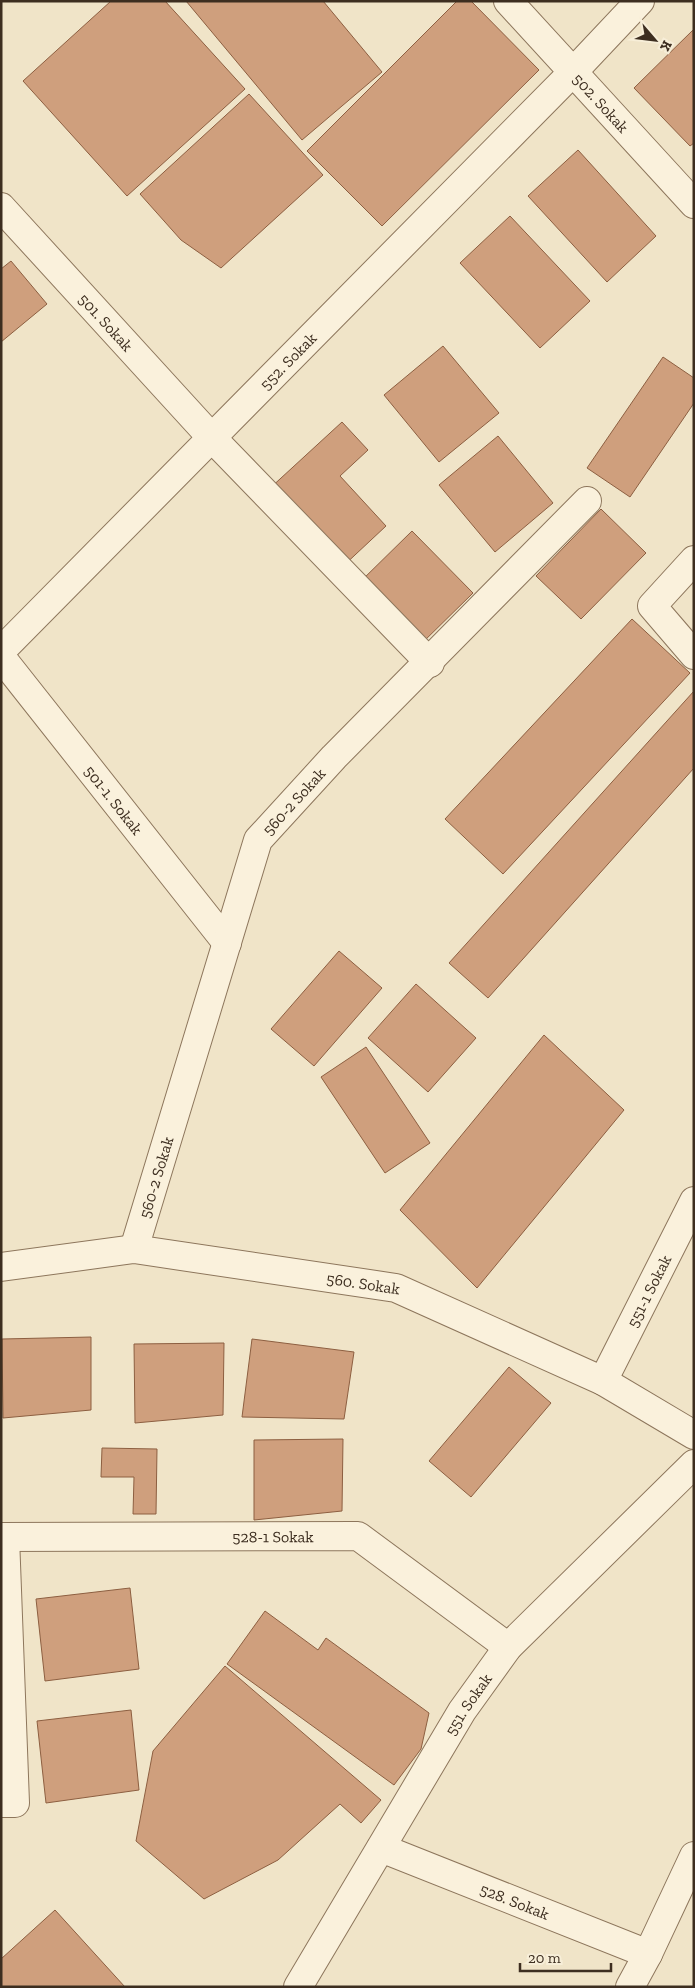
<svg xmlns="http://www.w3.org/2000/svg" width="695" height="1988" font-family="'Zilla Slab',serif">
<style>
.building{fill:#cf9f7d;stroke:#8d5f41}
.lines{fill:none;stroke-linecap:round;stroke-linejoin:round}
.street-casing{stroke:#8d765c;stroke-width:30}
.street{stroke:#faf1dc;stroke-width:28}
.labels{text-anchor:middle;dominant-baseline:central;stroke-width:4.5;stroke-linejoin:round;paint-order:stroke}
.street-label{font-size:16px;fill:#3d2e20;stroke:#f7eed8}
</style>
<rect width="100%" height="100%" fill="#f0e4c8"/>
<!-- building -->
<g class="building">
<polygon points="111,1 165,1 245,89 127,196 23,81"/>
<polygon points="186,1 323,1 382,72 302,140"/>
<polygon points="457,1 471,1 539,70 382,226 307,151"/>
<polygon points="693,30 694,143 690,146 634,88"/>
<polygon points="249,94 323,175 221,268 181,240 140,194"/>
<polygon points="578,150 656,236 607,282 528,196"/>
<polygon points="510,216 590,301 540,348 460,263"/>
<polygon points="11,261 47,304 1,342 1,269"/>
<polygon points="443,346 499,413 439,462 384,395"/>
<polygon points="663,357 694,378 694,403 630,497 587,468"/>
<polygon points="342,422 368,450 340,476 386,526 340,569 268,490"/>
<polygon points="498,436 553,503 495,552 439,485"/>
<polygon points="601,509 646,553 581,619 536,576"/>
<polygon points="412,531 473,593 418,647 358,584"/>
<polygon points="632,619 690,673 503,874 445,819"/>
<polygon points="694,691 694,768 488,998 449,963"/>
<polygon points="339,951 382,988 314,1066 271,1029"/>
<polygon points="416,984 476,1038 428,1092 368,1038"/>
<polygon points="544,1035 624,1110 477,1288 400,1210"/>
<polygon points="366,1047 430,1143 385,1173 321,1077"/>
<polygon points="91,1337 91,1410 3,1418 2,1339"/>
<polygon points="252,1339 354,1352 344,1419 242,1417"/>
<polygon points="224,1343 223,1415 135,1423 134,1344"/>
<polygon points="509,1367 551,1403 471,1497 429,1461"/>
<polygon points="343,1439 342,1511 254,1520 254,1440"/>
<polygon points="102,1448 157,1449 156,1514 133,1514 134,1477 101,1477"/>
<polygon points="130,1588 139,1669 45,1681 36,1599"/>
<polygon points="265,1611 318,1650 326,1638 429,1713 421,1749 394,1785 227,1664"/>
<polygon points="225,1666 381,1800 361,1823 340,1804 278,1860 204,1899 136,1841 153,1751"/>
<polygon points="131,1710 139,1790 46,1803 37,1721"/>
<polygon points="55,1910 125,1987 1,1987 1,1959"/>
</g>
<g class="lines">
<!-- street casing -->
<g class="street-casing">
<g id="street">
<path id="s1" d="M508,1L694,204"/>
<path id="s2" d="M1,207L212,438L430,663"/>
<polyline points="694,560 652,606 694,655"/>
<path id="s3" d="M1,651L573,72L640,1"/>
<path id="s4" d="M1,657L227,943"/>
<path id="s5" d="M134,1249L258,840L334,757L587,501"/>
<path id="s6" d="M1,1267L134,1249L396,1288L603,1381L694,1435"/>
<path id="s7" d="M603,1381L694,1201"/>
<path id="s8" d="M1,1537L358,1536L508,1647"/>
<polyline points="1,1803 15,1803 5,1537"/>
<path id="s9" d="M381,1848L648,1954"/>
<path id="s10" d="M298,1987L462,1711L508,1647L694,1464"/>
<polyline points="630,1987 648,1954 694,1856"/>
</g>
</g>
<!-- street -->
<use href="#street" class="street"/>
</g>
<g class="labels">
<!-- street labels -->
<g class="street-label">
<text stroke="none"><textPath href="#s1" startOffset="138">502. Sokak</textPath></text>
<text stroke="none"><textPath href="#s2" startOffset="156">501. Sokak</textPath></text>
<text stroke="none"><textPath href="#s3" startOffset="408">552. Sokak</textPath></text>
<text stroke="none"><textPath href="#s4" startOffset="182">501-1. Sokak</textPath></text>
<text stroke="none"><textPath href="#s5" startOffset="480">560-2 Sokak</textPath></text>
<text stroke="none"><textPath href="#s5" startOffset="75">560-2 Sokak</textPath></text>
<text stroke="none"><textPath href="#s6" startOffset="366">560. Sokak</textPath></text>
<text stroke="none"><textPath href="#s7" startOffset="101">551-1 Sokak</textPath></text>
<text stroke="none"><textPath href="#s8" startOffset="272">528-1 Sokak</textPath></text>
<text stroke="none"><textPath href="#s10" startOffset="330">551. Sokak</textPath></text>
<text stroke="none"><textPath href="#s9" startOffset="144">528. Sokak</textPath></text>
</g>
</g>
<!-- border -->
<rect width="695" height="1988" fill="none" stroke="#3d2e20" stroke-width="5"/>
<!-- north arrow -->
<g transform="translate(655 40) rotate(118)" stroke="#f7eed8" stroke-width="4" paint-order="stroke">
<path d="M0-4L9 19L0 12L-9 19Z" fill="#3d2e20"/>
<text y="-8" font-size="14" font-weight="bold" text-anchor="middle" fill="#3d2e20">K</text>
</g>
<!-- scale -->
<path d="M520 1963v8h91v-8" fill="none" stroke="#3d2e20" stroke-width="2.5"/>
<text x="528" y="1963" font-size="15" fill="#3d2e20" stroke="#f7eed8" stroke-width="4" paint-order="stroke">20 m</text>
</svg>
